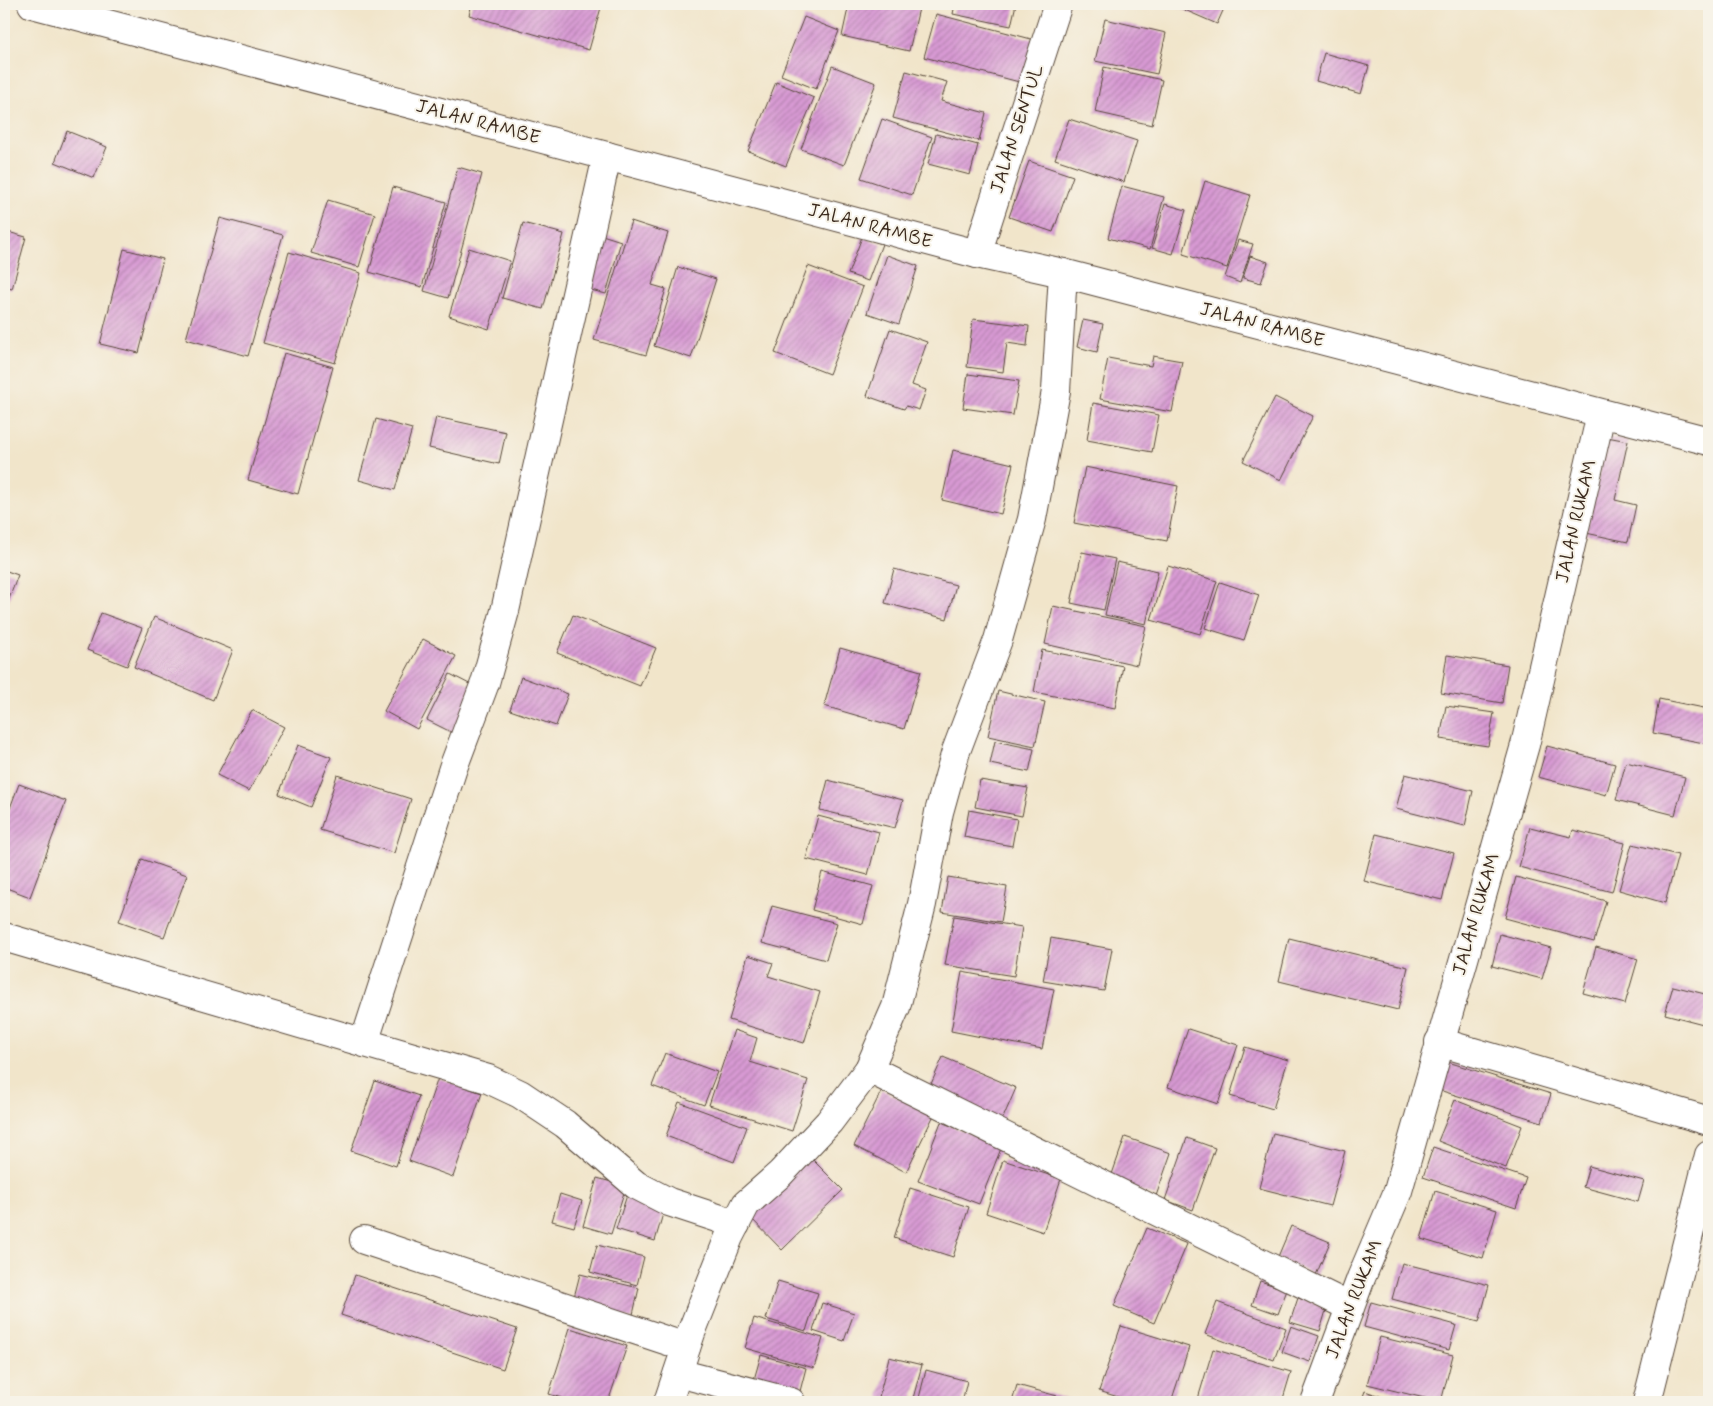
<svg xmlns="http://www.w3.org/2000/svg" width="1713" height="1406" font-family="Mynerve,sans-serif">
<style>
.building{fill:url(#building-hatch)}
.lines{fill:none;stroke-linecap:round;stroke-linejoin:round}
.minor-casing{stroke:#564638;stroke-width:30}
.minor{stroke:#fff;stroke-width:28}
.labels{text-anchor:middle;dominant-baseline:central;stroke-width:4;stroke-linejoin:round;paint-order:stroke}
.street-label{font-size:19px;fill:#3b2a1e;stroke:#f7f3e8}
</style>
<defs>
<pattern id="building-hatch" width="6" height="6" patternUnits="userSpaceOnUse" patternTransform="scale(1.25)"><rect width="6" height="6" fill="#d89ad4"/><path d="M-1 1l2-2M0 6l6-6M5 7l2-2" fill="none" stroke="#b07eab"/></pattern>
</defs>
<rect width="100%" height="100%" fill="#f7f3e8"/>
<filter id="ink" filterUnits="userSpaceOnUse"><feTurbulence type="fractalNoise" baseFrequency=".02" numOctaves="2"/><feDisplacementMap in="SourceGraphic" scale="10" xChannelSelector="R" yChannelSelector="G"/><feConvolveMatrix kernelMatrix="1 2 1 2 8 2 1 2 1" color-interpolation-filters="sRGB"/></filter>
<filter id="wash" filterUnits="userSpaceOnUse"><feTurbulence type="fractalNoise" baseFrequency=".0096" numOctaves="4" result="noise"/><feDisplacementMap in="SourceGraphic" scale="20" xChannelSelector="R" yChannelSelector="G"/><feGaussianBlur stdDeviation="1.12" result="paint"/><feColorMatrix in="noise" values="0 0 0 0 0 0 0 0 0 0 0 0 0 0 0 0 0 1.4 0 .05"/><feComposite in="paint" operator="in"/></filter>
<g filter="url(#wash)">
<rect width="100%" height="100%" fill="#f1e5ca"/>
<g id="blocks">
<!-- building -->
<g class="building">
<polygon points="472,4 602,4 589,50 469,15"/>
<polygon points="849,4 920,4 909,51 842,36"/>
<polygon points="955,4 1016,4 1011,26 953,14"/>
<polygon points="1171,4 1226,4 1217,24"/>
<polygon points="936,14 1035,40 1023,83 924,57"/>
<polygon points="804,17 839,31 816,89 781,75"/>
<polygon points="1105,19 1166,33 1157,74 1095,61"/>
<polygon points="1324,53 1369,66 1361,94 1316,81"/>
<polygon points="832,66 876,83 844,165 801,149"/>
<polygon points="1104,67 1162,80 1152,125 1095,112"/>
<polygon points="906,71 947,82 941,101 986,113 979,141 893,118"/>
<polygon points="776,82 814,98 786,166 748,151"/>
<polygon points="882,119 932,137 912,195 861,178"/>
<polygon points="1069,119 1137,141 1124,182 1055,159"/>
<polygon points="67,131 107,147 94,178 55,162"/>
<polygon points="936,134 978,145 970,175 928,164"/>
<polygon points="1029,161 1073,176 1053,232 1009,217"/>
<polygon points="458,167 482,174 448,298 424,291"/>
<polygon points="1205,181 1250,195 1227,268 1183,254"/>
<polygon points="1122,186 1164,197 1150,249 1108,238"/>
<polygon points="393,187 446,202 422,287 369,272"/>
<polygon points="328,200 375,214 359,267 311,253"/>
<polygon points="1165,204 1186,210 1173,254 1152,248"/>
<polygon points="220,218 283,235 248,356 186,339"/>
<polygon points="631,221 668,233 652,285 666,289 646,355 594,340"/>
<polygon points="523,223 564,234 543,309 502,298"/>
<polygon points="4,231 26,237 12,289 4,287"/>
<polygon points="596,233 621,241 606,294 580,287"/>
<polygon points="862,237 882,244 868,281 848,274"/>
<polygon points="1238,240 1253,244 1240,283 1225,277"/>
<polygon points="469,248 510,261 489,329 449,316"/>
<polygon points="124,249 163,259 139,353 100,344"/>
<polygon points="289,252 361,273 335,363 263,343"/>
<polygon points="887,255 918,266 899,324 867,313"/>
<polygon points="1250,256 1268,262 1261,283 1243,278"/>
<polygon points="808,266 863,287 829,374 775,353"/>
<polygon points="678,267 716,279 691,358 654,346"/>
<polygon points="973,319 1029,326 1027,346 1007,343 1003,372 967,367"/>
<polygon points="1083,320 1103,324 1097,352 1077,347"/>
<polygon points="890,329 927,342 912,385 926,390 919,410 906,406 904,409 867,396"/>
<polygon points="284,353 333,367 298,494 248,480"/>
<polygon points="1153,356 1182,361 1172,412 1100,399 1108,358 1151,366"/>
<polygon points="968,374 1019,381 1013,415 963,408"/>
<polygon points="1275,397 1313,416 1281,480 1243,461"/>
<polygon points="1093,403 1159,415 1152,452 1087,440"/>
<polygon points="436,417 506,432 499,464 429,448"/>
<polygon points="376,419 412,429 395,490 359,480"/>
<polygon points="1607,437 1628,441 1615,500 1636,505 1628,542 1586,533"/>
<polygon points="953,450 1013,464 1001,514 942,500"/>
<polygon points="1085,467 1178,486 1167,541 1074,523"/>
<polygon points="1082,552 1115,559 1104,610 1071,603"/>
<polygon points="1117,562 1158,571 1146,624 1105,615"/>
<polygon points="1168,566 1217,581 1200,634 1151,620"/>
<polygon points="894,569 956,585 947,619 885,603"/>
<polygon points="4,570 18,575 4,612"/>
<polygon points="1220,582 1259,595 1244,640 1205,628"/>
<polygon points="1053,606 1146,626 1137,665 1045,644"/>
<polygon points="101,613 142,628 127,666 87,650"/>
<polygon points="573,615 656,648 640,686 557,653"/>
<polygon points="154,617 233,650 213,700 134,667"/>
<polygon points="423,639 456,656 417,729 384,711"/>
<polygon points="840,648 921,671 904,729 824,706"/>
<polygon points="1042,650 1123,666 1115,708 1034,692"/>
<polygon points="1447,655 1508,665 1502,703 1441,693"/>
<polygon points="450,674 479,689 455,734 427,720"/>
<polygon points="521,677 568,694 556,726 510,710"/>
<polygon points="998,691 1045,702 1035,746 988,736"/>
<polygon points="1659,699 1709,709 1709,744 1653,733"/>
<polygon points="1446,706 1494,713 1488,746 1440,739"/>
<polygon points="252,710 284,727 249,791 217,775"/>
<polygon points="995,741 1034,749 1029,772 990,764"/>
<polygon points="298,745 331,757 311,807 279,794"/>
<polygon points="1547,746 1615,764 1606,795 1538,777"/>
<polygon points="1626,762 1685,777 1675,815 1616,800"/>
<polygon points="1405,774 1473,791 1465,826 1396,809"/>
<polygon points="337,775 411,799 394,853 320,830"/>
<polygon points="828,780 903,800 895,828 820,810"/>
<polygon points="980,780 1028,788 1022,816 975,807"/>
<polygon points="19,784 66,801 30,897 4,887 4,824"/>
<polygon points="969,810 1017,819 1012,846 964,837"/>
<polygon points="818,816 879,832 868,875 806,859"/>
<polygon points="1530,827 1571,837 1573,830 1625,843 1612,892 1519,867"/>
<polygon points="1376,834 1454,853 1442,900 1364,881"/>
<polygon points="1632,844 1678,855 1665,903 1619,890"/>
<polygon points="142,859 187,875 164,937 119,921"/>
<polygon points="822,872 873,886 863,924 812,910"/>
<polygon points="948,877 1007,887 1001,922 942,912"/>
<polygon points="1516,877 1606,901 1594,942 1505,918"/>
<polygon points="772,906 837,923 826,960 762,943"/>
<polygon points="954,916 1022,927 1014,976 945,965"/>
<polygon points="1500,934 1551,948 1542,979 1492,966"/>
<polygon points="1051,938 1112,949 1104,991 1043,981"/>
<polygon points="1289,938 1408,967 1398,1010 1279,981"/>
<polygon points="1596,947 1638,959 1625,1004 1583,993"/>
<polygon points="748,955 773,963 768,976 820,992 804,1043 729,1020"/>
<polygon points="962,972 1054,989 1042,1049 951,1031"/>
<polygon points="1673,986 1709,995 1703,1024 1665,1014"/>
<polygon points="1188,1029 1238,1045 1218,1104 1168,1087"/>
<polygon points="734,1030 757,1038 750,1062 808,1080 792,1131 709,1105"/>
<polygon points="1245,1047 1288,1060 1273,1109 1230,1096"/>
<polygon points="665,1053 717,1072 704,1105 652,1086"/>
<polygon points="943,1057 1016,1088 1000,1125 927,1093"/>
<polygon points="1448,1062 1551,1094 1542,1122 1439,1090"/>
<polygon points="438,1078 482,1093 453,1177 409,1161"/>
<polygon points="375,1081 419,1096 396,1166 351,1151"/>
<polygon points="882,1090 934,1115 906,1172 854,1146"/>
<polygon points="1455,1100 1522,1126 1506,1168 1438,1141"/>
<polygon points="679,1102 747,1127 734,1162 666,1136"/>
<polygon points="941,1122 1002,1146 979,1204 918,1181"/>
<polygon points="1273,1133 1345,1151 1330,1206 1259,1188"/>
<polygon points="1125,1137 1171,1153 1156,1196 1110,1180"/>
<polygon points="1187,1138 1215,1148 1193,1210 1165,1200"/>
<polygon points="1433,1147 1526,1178 1516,1208 1423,1177"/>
<polygon points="809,1156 843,1190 782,1250 748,1215"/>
<polygon points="1003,1160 1061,1179 1043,1232 986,1213"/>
<polygon points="1589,1166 1644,1181 1638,1202 1583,1187"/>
<polygon points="597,1178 626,1186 611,1234 583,1226"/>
<polygon points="910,1188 969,1207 953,1257 894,1238"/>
<polygon points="1435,1191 1497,1210 1483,1258 1421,1239"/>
<polygon points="560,1194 582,1201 574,1227 552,1221"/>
<polygon points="627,1195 665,1207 655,1241 616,1229"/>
<polygon points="1291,1226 1330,1242 1316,1275 1277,1259"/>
<polygon points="1147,1228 1187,1244 1154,1323 1114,1306"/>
<polygon points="597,1245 644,1257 637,1285 590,1272"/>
<polygon points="1402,1263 1489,1285 1479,1322 1392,1299"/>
<polygon points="580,1274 639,1288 632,1319 572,1305"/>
<polygon points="355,1275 517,1329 503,1369 341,1315"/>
<polygon points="778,1281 818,1293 806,1331 766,1319"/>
<polygon points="1260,1281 1287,1290 1278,1314 1252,1305"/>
<polygon points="1298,1298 1327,1307 1320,1331 1290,1322"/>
<polygon points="1217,1302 1286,1328 1274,1360 1205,1334"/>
<polygon points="1371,1302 1456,1325 1449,1350 1364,1327"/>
<polygon points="822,1303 854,1313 844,1341 813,1331"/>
<polygon points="754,1318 823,1338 814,1368 745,1348"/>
<polygon points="1121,1326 1189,1347 1171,1402 1134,1402 1099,1391"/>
<polygon points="1291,1326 1319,1336 1310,1362 1282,1352"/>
<polygon points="570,1328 627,1346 608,1402 574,1402 549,1394"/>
<polygon points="1380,1337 1453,1355 1441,1402 1367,1384"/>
<polygon points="1213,1349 1291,1372 1282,1402 1197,1402"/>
<polygon points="761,1355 806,1368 799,1395 753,1383"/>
<polygon points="889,1357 922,1365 912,1402 899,1402 879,1397"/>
<polygon points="926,1370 967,1381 962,1402 918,1402"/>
<polygon points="1017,1385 1072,1400 1072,1402 1012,1402"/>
<polygon points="1365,1391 1397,1402 1361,1402"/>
</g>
</g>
</g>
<g filter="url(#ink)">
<use href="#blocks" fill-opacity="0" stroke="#564638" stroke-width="1"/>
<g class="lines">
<!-- minor casing -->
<g class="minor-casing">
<g id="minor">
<polyline points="32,4 977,254 1063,273 1709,441"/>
<polyline points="977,254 1058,4"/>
<polyline points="4,937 488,1079 520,1094 565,1124 636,1185 669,1202 736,1224"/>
<polyline points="1439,1042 1709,1121"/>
<polyline points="364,1043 453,768 485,683 505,611 607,156"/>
<polyline points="869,1069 1350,1307"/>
<polyline points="364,1240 686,1347"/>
<polyline points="678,1373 791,1402"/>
<polyline points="668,1402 691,1333 729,1237 746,1204 780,1174 829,1122 869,1069 896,1007 922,904 939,812 956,751 998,640 1032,519 1056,391 1063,273"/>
<polyline points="1315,1402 1361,1278 1398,1191 1525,745 1601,414"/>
<polyline points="1647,1402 1709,1155"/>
</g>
</g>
<!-- minor -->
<use href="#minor" class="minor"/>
</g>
</g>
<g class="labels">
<!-- street labels -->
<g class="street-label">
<text transform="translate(478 122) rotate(15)">JALAN RAMBE</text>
<text transform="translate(1017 129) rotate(-72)">JALAN SENTUL</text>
<text transform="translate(870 226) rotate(15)">JALAN RAMBE</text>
<text transform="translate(1262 325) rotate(15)">JALAN RAMBE</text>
<text transform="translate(1576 521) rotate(-77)">JALAN RUKAM</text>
<text transform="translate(1476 914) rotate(-74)">JALAN RUKAM</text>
<text transform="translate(1354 1299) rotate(-69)">JALAN RUKAM</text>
</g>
</g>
<!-- margin -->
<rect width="1713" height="1406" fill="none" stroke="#f7f3e8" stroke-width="20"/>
</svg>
